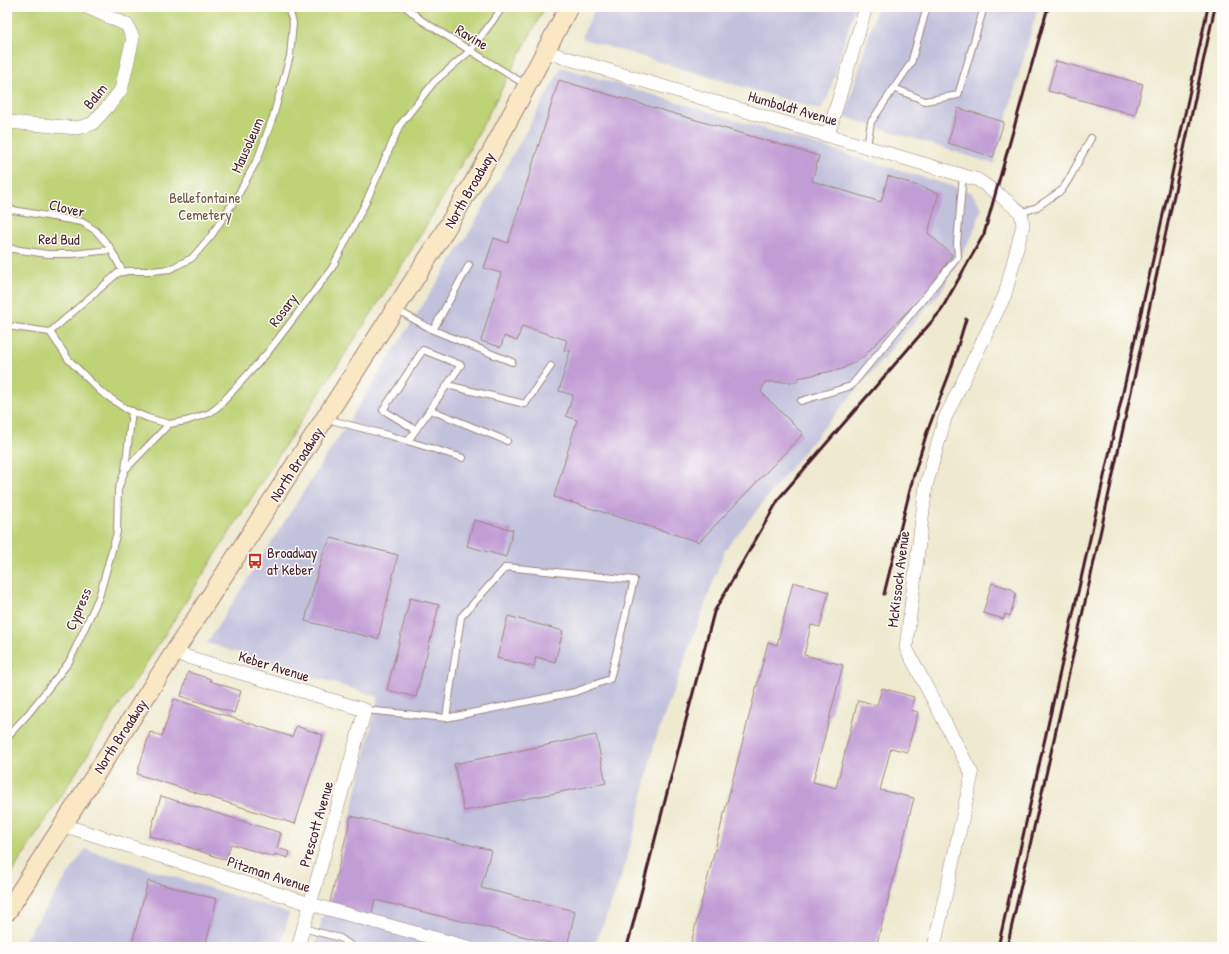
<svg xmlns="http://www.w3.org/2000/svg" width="1229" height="954" font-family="'Patrick Hand',sans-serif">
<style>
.industrial{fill:#c2c1dc}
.green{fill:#bed276;stroke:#847850}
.building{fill:#c19dd5}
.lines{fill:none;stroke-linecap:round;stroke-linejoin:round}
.lane-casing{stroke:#9c847d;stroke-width:8}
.street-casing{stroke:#9c847d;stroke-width:14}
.secondary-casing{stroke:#9c847d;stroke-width:20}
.lane{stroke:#fff;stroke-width:6}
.street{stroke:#fff;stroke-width:13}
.secondary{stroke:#fae7c3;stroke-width:18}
.rail{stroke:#4a1f2b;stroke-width:3}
.labels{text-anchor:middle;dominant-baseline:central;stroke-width:3;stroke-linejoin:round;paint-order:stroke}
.street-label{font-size:15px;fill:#4a1f2b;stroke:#fdfcf7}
.park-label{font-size:15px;fill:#6d5542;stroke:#fdfcf7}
.poi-label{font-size:15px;fill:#4a1f2b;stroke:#fdfcf7;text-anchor:start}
</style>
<rect width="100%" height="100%" fill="#fdfcf7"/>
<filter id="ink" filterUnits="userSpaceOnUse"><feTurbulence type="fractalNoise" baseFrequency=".025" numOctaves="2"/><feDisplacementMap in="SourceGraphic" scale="8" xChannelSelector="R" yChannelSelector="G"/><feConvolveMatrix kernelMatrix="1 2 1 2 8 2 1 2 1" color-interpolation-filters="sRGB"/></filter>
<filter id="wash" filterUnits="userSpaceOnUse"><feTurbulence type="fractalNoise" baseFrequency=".012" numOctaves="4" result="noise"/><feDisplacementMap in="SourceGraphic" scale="16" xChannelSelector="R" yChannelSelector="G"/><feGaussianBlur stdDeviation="0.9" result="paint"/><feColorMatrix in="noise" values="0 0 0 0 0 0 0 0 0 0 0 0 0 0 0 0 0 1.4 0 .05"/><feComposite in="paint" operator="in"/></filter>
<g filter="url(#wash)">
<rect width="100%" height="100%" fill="#eee9cf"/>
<!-- industrial -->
<g class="industrial">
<polygon points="596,7 855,7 828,97 820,110 583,39 583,34"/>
<polygon points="877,7 1038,7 994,164 845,117"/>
<polygon points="562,67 971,192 982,208 972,236 942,290 805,450 725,550 655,741 635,830 620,881 594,947 315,947 322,918 329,906 351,816 378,697 207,643 470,231"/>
<polygon points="85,849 289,913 281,947 20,947"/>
</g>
<!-- green -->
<path class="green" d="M7,7H545C505,81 468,157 424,229C379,304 330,377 282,450C191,594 99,737 7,880Z"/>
<g id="blocks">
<!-- building -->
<g class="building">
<polygon points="1056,61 1143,84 1135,115 1048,91"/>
<polygon points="559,80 819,156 812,181 881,202 888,176 939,193 928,233 952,255 930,288 862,358 842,369 798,378 797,382 765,382 761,392 803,434 699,542 554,497 577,420 566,416 573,395 559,391 570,351 564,350 567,340 522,326 517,341 504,336 501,347 481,341 501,273 484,268 494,238 508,243"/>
<polygon points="958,108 1004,122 993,157 948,143"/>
<polygon points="474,520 513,530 506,557 467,546"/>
<polygon points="331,538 398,555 378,639 305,621 323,552"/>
<polygon points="793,582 829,592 820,627 811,625 804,655 843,665 813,782 836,788 858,700 877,705 882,688 914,697 911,710 918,712 907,752 891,748 880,790 914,798 876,947 690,947 768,642 777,645"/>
<polygon points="992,583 1012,589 1016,594 1010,616 1005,614 1004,619 983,613"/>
<polygon points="410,598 439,605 416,697 387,690"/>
<polygon points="508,616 563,631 555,662 536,657 534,667 497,658"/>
<polygon points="188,672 211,679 210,681 241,691 234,713 181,696"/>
<polygon points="174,699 292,737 296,726 323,735 295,824 137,774 150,732 162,736"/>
<polygon points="596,735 606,783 464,811 454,764"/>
<polygon points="161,796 281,833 277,848 290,852 288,858 275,854 274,857 231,844 226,860 179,844 179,845 149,836"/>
<polygon points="351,816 491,850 481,888 575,911 567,947 375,900 371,917 329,906"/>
<polygon points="148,881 217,899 205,947 131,947"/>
</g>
</g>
</g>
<g filter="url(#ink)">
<use href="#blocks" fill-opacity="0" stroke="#9c847d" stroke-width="1"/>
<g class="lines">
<!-- lane casing -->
<g class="lane-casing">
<g id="lane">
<polyline points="406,7 421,20 526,85"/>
<polyline points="894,88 925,101 958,95 984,7"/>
<polyline points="867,146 871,122 911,63 927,7"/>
<polyline points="7,209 82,222 96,231 109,246 123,272"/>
<polyline points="1021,213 1037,207 1062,190 1069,179 1091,138"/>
<polyline points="7,248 47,254 72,254 111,250"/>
<polyline points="397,310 433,330 512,362"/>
<polyline points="7,326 50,332"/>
<polyline points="433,330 469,265"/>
<polyline points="50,332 69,360 100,391 126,409 148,418 169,424 186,421 210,413 220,405 268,352 332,268 366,202 400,125 434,82 470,51 503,7"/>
<polyline points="50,332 118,273 128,271 152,271 170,269 192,258 211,236 238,195 258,158 273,117 290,56 293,23 288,7"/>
<polyline points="447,385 525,404 551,366"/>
<polyline points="801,401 851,386 958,257 957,243 963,175"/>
<polyline points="431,410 507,441"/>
<polyline points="327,419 391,436 463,458"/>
<polyline points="408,441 461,365 423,350 383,410 416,430"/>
<polyline points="125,470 132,411"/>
<polyline points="365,710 446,718 575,692 610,679 634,580 506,567 461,617 446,718"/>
<polyline points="7,737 28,714 69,662 99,597 117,532 118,490 125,470 169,424"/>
<polyline points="303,928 340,938 353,947"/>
</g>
</g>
<!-- street casing -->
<g class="street-casing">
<g id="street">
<polyline points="546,52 978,180 1001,196 1021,213 1023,225 1005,295 945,418 926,486 906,648 972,774 934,947"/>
<polyline points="7,122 77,128 92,124 110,104 121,90 133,38 127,25 87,7"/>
<polyline points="828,135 866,7"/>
<polyline points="174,653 365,710 298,947"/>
<polyline points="63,825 310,904 467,947"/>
</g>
</g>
<!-- secondary casing -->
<g class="secondary-casing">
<polyline id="secondary" points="7,912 437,244 492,151 569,7"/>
</g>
<!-- lane -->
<use href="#lane" class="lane"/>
<!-- street -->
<use href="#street" class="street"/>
<!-- secondary -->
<use href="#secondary" class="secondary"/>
<!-- rail -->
<g class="rail">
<polyline points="884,594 913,478 927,432 950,372 966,319"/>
<polyline points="627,947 714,612 780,497 940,312 984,234 1048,7"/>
<polyline points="998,947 1167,197 1208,7"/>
<polyline points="1007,947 1090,580 1215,7"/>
</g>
</g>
</g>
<!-- icons -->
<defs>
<g id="bus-bare" transform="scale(1.2)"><path d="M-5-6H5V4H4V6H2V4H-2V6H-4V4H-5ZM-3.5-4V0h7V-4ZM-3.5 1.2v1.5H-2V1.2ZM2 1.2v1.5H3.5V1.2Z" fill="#c8321e" stroke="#fdfcf7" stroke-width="2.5" paint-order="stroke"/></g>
</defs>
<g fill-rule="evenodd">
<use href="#bus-bare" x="255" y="561"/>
</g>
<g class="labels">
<!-- street labels -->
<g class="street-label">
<text transform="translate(472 37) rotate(31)">Ravine</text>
<text transform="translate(95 96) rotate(-50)">Balm</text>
<text transform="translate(793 108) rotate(16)">Humboldt Avenue</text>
<text transform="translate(247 145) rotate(-66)">Mausoleum</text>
<text transform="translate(469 190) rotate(-60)">North Broadway</text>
<text transform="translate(67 208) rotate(13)">Clover</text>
<text transform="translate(59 239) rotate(1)">Red Bud</text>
<text transform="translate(283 310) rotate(-53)">Rosary</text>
<text transform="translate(296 464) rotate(-57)">North Broadway</text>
<text transform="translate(898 579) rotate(-83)">McKissock Avenue</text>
<text transform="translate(78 609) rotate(-67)">Cypress</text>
<text transform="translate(274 666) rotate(17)">Keber Avenue</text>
<text transform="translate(120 736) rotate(-57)">North Broadway</text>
<text transform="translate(316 824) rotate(-74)">Prescott Avenue</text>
<text transform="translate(269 874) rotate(18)">Pitzman Avenue</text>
</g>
<!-- park labels -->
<g class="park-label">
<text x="205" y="197">Bellefontaine<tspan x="205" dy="17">Cemetery</tspan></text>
</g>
<!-- poi labels -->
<g class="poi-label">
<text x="267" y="552">Broadway<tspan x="267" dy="17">at Keber</tspan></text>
</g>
</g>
<!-- margin -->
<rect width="1229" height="954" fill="none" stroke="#fdfcf7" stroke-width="24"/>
</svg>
